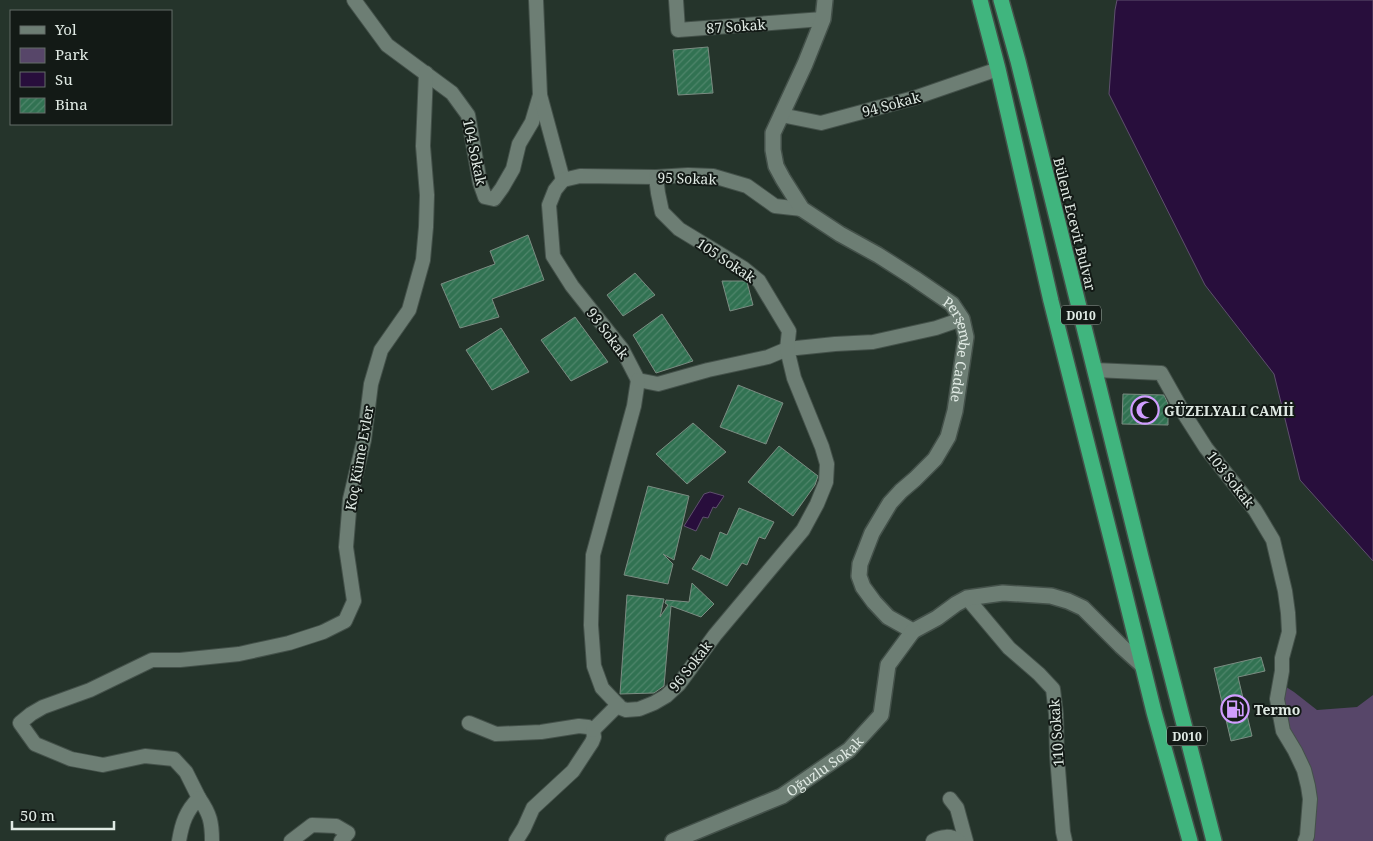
<svg xmlns="http://www.w3.org/2000/svg" width="1373" height="841" font-family="'Noto Serif',serif">
<style>
.park{fill:#574669}
.water{fill:#280e3c;stroke:#5f506e}
.building{fill:url(#building-hatch);stroke:#7b8c82}
.lines{fill:none;stroke-linecap:round;stroke-linejoin:round}
.street-casing{stroke:#44514a;stroke-width:16}
.secondary-casing{stroke:#44514a;stroke-width:18}
.highway-casing{stroke:#44514a;stroke-width:18}
.street{stroke:#6d7e74;stroke-width:14}
.secondary{stroke:#6d7e74;stroke-width:15}
.highway{stroke:#40b57e;stroke-width:15}
.labels{text-anchor:middle;dominant-baseline:central;stroke-width:4;stroke-linejoin:round;paint-order:stroke}
.shield{fill:#131a16;stroke:#a2aca6;stroke-width:1}
.shield-label{font-size:12px;font-weight:bold;fill:#e0eae4}
.street-label{font-size:14px;fill:#e0eae4;stroke:#131a16}
.poi-label{font-size:14px;font-weight:bold;fill:#e0eae4;stroke:#131a16;text-anchor:start}
</style>
<defs>
<pattern id="building-hatch" width="6" height="6" patternUnits="userSpaceOnUse" patternTransform="scale(1.25)"><rect width="6" height="6" fill="#317252"/><path d="M-1 1l2-2M0 6l6-6M5 7l2-2" fill="none" stroke="#4f866b"/></pattern>
</defs>
<rect width="100%" height="100%" fill="#25342b"/>
<!-- park -->
<polygon class="park" points="1280,683 1294,692 1317,710 1357,707 1373,695 1373,841 1305,841 1310,799 1283,731"/>
<!-- water -->
<g class="water">
<polygon points="1117,0 1373,0 1373,561 1300,480 1274,374 1205,285 1109,94 1115,10"/>
<polygon points="710,492 724,496 716,508 713,507 708,518 703,517 696,531 684,526 704,494"/>
</g>
<!-- building -->
<g class="building">
<polygon points="708,47 713,93 678,95 673,50"/>
<polygon points="528,235 544,280 492,299 499,317 460,328 441,284 495,264 490,251"/>
<polygon points="635,273 655,295 623,316 607,295"/>
<polygon points="722,281 746,281 747,282 753,305 730,311"/>
<polygon points="662,314 693,361 656,373 633,335"/>
<polygon points="575,317 608,362 571,381 541,340"/>
<polygon points="501,328 529,372 492,390 466,350"/>
<polygon points="738,385 783,403 766,444 720,427"/>
<polygon points="1123,394 1164,395 1168,404 1168,425 1122,424"/>
<polygon points="693,423 726,452 687,484 656,454"/>
<polygon points="779,446 818,476 815,485 793,516 748,482"/>
<polygon points="648,486 689,496 674,560 663,554 673,564 668,584 624,575"/>
<polygon points="739,508 774,522 765,539 759,537 747,565 742,563 727,586 692,569 701,555 710,560 720,532 727,535"/>
<polygon points="692,583 714,604 701,617 671,606 664,686 654,693 620,694 627,595 664,599 660,617 668,605 665,603 666,600 689,602"/>
<polygon points="1261,657 1265,671 1238,677 1252,736 1231,741 1214,668"/>
</g>
<g class="lines">
<!-- street casing -->
<g class="street-casing">
<g id="street">
<polyline points="354,0 387,45 452,93 468,115 480,183 485,197 494,199 502,188 513,169 519,144 532,122 540,95"/>
<polyline points="536,0 540,95 563,180"/>
<polyline points="676,0 678,30 823,19"/>
<polyline points="781,115 821,123 914,98 998,69"/>
<polyline points="563,180 555,190 549,205 553,256 572,286 622,349 638,380 658,384 708,370 768,357 787,349 835,344 873,342 936,328 962,319"/>
<polyline points="563,180 580,176 656,177 688,175 713,176 747,186 775,206 802,209"/>
<polyline points="1095,370 1161,373 1183,412 1206,448 1255,510 1273,540 1285,591 1288,613 1289,632 1282,658 1282,671 1277,699 1283,731 1295,751 1304,770 1308,786 1310,799 1307,836 1305,841"/>
<polyline points="638,380 634,406 593,555 591,625 594,666 602,688 621,708 626,710 639,709 654,703 666,696 679,684 715,635 803,530 817,504 826,482 827,464 822,447 794,378 787,349 789,331 759,281 743,268 679,229 662,212 658,193 656,177"/>
<polyline points="967,598 1009,648 1039,674 1053,689 1056,714 1057,756 1063,832 1065,841"/>
<polyline points="469,723 496,734 541,732 579,726 588,727 593,730 594,737 592,742 573,771 533,808 524,828 516,841"/>
<polyline points="593,730 618,705"/>
<polyline points="199,798 186,772 174,759 145,756 103,765 71,759 35,744 20,723 31,714 43,707 90,690 152,660 180,660 239,654 289,643 323,632 345,621 354,601 346,547 350,499 364,440 371,384 381,350 409,310 423,260 426,227 427,195 423,146 426,73"/>
<polyline points="950,799 957,808 966,841"/>
<path d="M179,841C182,823 186,811 199,798C210,814 212,822 212,841"/>
<polyline points="291,841 312,825 336,826 348,833 341,841"/>
<path d="M933,841C941,836 951,835 959,841"/>
</g>
</g>
<!-- secondary casing -->
<g class="secondary-casing">
<g id="secondary">
<path id="s1" d="M825,0L823,19L805,64L773,133V150L776,166L783,179L802,209L840,234L878,255L914,278L952,304L962,319L966,337L955,411L948,437L935,459L915,479L901,491L890,503L872,533L860,564L859,576L863,587L874,602L888,617L913,631L937,618L956,604L967,598L1003,593L1051,596L1068,601L1083,608L1121,646L1142,665"/>
<path id="s2" d="M673,841L782,796L849,750L881,715L888,665L913,631"/>
</g>
</g>
<!-- highway casing -->
<g class="highway-casing">
<g id="highway">
<polyline points="980,0 998,69 1051,301 1118,566 1154,712 1190,841"/>
<polyline points="1001,0 1018,61 1141,557 1214,841"/>
</g>
</g>
<!-- street -->
<use href="#street" class="street"/>
<!-- secondary -->
<use href="#secondary" class="secondary"/>
<!-- highway -->
<use href="#highway" class="highway"/>
</g>
<!-- icons -->
<defs>
<g id="mosque-ring" transform="scale(1.4375)"><circle r="9.5" fill="#131a16" stroke="#d09dff" stroke-width="1.5"/><path d="M3.5-4.9A6 6 0 1 0 3.5 4.9A5 5 0 1 1 3.5-4.9Z" fill="#d09dff"/></g>
<g id="fuel-ring" transform="scale(1.4375)"><circle r="9.5" fill="#131a16" stroke="#d09dff" stroke-width="1.5"/><path d="M-5.5-6h7V0h2V4h1.3V-2.5L3-4.5l.8-.8L6-3V5H2.5V1h-1V6h-7ZM-4.2-4.7v3.2H.2V-4.7Z" fill="#d09dff"/></g>
</defs>
<g fill-rule="evenodd">
<use href="#mosque-ring" x="1145" y="410"/>
<use href="#fuel-ring" x="1235" y="709"/>
</g>
<g class="labels">
<!-- shield labels -->
<g class="shield">
<rect x="1061" y="305.5" width="40" height="19" rx="4"/>
<rect x="1167" y="726.5" width="40" height="19" rx="4"/>
</g>
<g class="shield-label">
<text x="1081" y="315">D010</text>
<text x="1187" y="736">D010</text>
</g>
<!-- street labels -->
<g class="street-label">
<text transform="translate(736 26) rotate(-4)">87 Sokak</text>
<text transform="translate(891 104) rotate(-15)">94 Sokak</text>
<text transform="translate(475 152) rotate(78)">104 Sokak</text>
<text transform="translate(687 178) rotate(2)">95 Sokak</text>
<text transform="translate(1075 224) rotate(76)">Bülent Ecevit Bulvar</text>
<text transform="translate(726 260) rotate(34)">105 Sokak</text>
<text transform="translate(608 333) rotate(53)">93 Sokak</text>
<text stroke="none"><textPath href="#s1" startOffset="452">Perşembe Cadde</textPath></text>
<text transform="translate(359 458) rotate(-80)">Koç Küme Evler</text>
<text transform="translate(1231 479) rotate(52)">103 Sokak</text>
<text transform="translate(690 666) rotate(-52)">96 Sokak</text>
<text transform="translate(1056 733) rotate(-94)">110 Sokak</text>
<text stroke="none"><textPath href="#s2" startOffset="170">Oğuzlu Sokak</textPath></text>
</g>
<!-- poi labels -->
<g class="poi-label">
<text x="1164" y="410">GÜZELYALI CAMİİ</text>
<text x="1254" y="709">Termo</text>
</g>
</g>
<!-- legend -->
<rect x="10" y="10" width="162" height="115" fill="#131a16" stroke="#656d68"/>
<rect x="20" y="26" width="25" height="8" fill="#6d7e74" stroke="#656d68"/>
<text x="55" y="35" font-size="15" fill="#e0eae4">Yol</text>
<rect x="20" y="48" width="25" height="15" fill="#574669" stroke="#656d68"/>
<text x="55" y="60" font-size="15" fill="#e0eae4">Park</text>
<rect x="20" y="72" width="25" height="15" fill="#280e3c" stroke="#656d68"/>
<text x="55" y="85" font-size="15" fill="#e0eae4">Su</text>
<rect x="20" y="98" width="25" height="15" fill="url(#building-hatch)" stroke="#656d68"/>
<text x="55" y="110" font-size="15" fill="#e0eae4">Bina</text>
<!-- scale -->
<path d="M12 821v8h102v-8" fill="none" stroke="#e0eae4" stroke-width="2.5"/>
<text x="20" y="821" font-size="15" fill="#e0eae4" stroke="#131a16" stroke-width="4" paint-order="stroke">50 m</text>
</svg>
